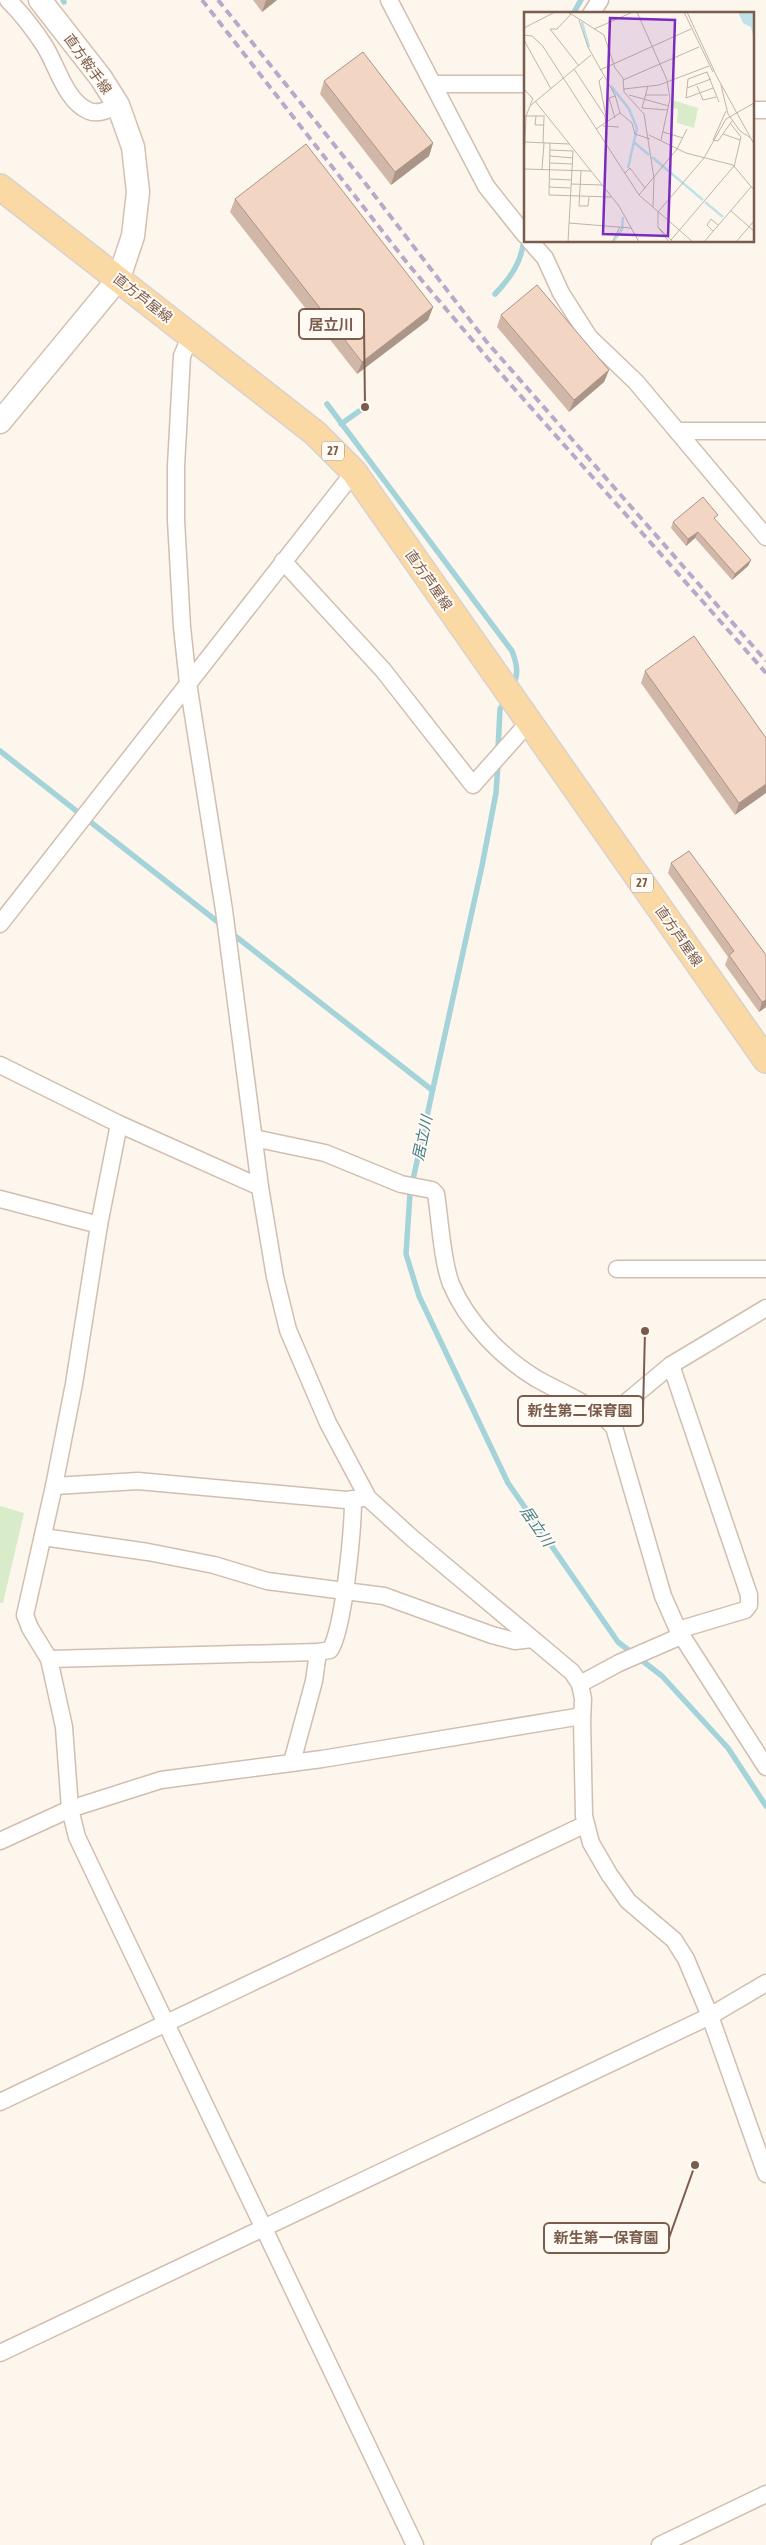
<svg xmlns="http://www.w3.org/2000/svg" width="766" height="2545" font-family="'Asap Condensed','Noto Sans JP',sans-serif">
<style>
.green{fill:#d8ecc9}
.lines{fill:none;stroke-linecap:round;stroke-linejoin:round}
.stream{stroke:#a5d3da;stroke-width:5.5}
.street-casing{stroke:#d1beb0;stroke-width:19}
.secondary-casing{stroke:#d6c0b0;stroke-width:25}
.primary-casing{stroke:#dad1cd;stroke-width:28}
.street{stroke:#fff;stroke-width:16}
.secondary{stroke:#fff;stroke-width:22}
.primary{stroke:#fbd9a5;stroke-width:25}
.rail{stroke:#b9a8c9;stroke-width:4;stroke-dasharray:8 5;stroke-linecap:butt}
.wall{fill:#d1b7a8}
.shaded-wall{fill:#aa9588}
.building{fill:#f3d5c3;stroke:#aa9588}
.labels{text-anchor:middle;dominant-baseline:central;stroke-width:4;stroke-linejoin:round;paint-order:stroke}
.shield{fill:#fffaf3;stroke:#a28b7f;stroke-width:1}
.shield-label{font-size:12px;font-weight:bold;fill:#7a5c4d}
.street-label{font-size:14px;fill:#7a5c4d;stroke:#fffaf3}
.water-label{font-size:15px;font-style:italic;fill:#437c86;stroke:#fffaf3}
.inset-river{fill:none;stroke:#bfe3e8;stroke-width:2.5}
.inset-road{fill:none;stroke:#c5b3a7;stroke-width:1}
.view{fill:#7b2cbf;fill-opacity:0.15;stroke:#7b2cbf;stroke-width:2.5}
.inset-edge{fill:none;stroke:#7a5c4d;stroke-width:2.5}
.leader{fill:none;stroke:#7a5c4d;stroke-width:2}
.callout-dot{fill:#7a5c4d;stroke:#fffaf3;stroke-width:2}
.callout{fill:#fffaf3;stroke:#7a5c4d;stroke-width:2}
.callout-label{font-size:15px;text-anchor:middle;font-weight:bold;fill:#7a5c4d}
</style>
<rect width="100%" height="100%" fill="#fdf6ec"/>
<!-- green -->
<polygon class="green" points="0,1506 24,1513 3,1603 0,1603"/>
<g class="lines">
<!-- stream -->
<g class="stream">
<polyline points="63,0 64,2"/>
<polyline points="573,14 581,0"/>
<path d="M495,294C511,277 521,263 524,240"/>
<path d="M327,404L512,651C517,664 519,673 513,686"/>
<polyline points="341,424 365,407"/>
<polyline points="498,750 500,709 505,701"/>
<polyline points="0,751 223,926"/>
<polyline points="498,764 496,793 482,866 410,1193 406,1254 419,1296 508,1483 618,1642 662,1676 728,1748 766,1806"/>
<polyline points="230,932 432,1090"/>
</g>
<!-- street casing -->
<g class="street-casing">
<g id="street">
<path d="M8,0C22,14 33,28 44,45C57,65 65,101 89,111C99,115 109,109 118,105"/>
<polyline points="389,0 486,186 525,235"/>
<polyline points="591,14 600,0"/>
<polyline points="433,84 525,84"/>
<polyline points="752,110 766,110"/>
<polyline points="530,241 545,258 561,293 589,337 636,382 766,537"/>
<polyline points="191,335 182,356 176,466 176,520 182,627 188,683 224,910 260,1187 275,1277 288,1330 328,1423 368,1498 412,1538 572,1672 580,1684 583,1699 582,1720 584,1816 591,1843 609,1874 628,1901 674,1940 686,1959 710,2016 766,2174"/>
<polyline points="677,431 766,431"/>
<polyline points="283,561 383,670 473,785 529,722"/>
<polyline points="0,924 354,472"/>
<polyline points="0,1065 119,1124 260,1187"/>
<polyline points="119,1124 99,1225 74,1384 54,1486 25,1615 30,1628 49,1659 64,1727 70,1809 77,1837 415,2545"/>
<path d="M254,1138L325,1153L401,1184L432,1190L436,1194C440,1219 442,1261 451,1284C467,1322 502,1358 537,1379C564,1394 594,1405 614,1427"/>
<polyline points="0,1199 99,1225"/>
<polyline points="617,1269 766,1269"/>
<polyline points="766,1308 671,1365 617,1410 614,1427 663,1596 678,1630 766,1767"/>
<polyline points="671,1365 749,1595 749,1605 745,1610 678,1630"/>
<polyline points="54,1486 138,1481 346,1500 364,1498"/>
<polyline points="43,1537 148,1552 214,1565 267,1581 384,1596 492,1635 515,1641 532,1639"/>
<path d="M49,1659L318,1652L330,1650C344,1629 353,1528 353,1499"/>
<polyline points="580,1684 619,1663 681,1636"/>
<polyline points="292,1762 314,1681 318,1652"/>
<polyline points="0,1841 70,1809 161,1780 322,1759 582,1716"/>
<polyline points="0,2102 586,1824"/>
<polyline points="0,2353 710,2016 766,1983"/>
<polyline points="660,2545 766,2494"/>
</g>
</g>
<!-- secondary casing -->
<g class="secondary-casing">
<polyline id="secondary" points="0,422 119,278 133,236 138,192 133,147 118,105 101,78 40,0"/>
</g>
<!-- primary casing -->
<g class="primary-casing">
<polyline id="primary" points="0,187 315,433 354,472 766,1060"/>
</g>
<!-- street -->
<use href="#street" class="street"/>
<!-- secondary -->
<use href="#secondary" class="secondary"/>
<!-- primary -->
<use href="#primary" class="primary"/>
<!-- rail -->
<g class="rail">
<polyline points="202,0 408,264 496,368 766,673"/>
<polyline points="218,0 365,183 486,341 766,661"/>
</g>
</g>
<!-- wall -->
<g class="wall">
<polygon points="253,0 277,0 262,12"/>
<polygon points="324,81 433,143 429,156 391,185 320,94"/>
<polygon points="235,199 433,307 428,320 357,374 230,212"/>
<polygon points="501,315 609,370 604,382 569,412 497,327"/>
<polygon points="716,521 751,560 748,566 732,580 695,538 686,546 671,528 673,522"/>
<polygon points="645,671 766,738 735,815 641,683"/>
<polygon points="671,863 766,955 766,1007 759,1012 725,965 728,957 668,873"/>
</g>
<!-- shaded-wall -->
<g class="shaded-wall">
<polygon points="266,0 277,0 262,12"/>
<polygon points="433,143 429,156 391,185 395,172"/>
<polygon points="433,307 428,320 357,374 362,362"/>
<polygon points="609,370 604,382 569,412 574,400"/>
<polygon points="698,532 695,538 686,546 688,539"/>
<polygon points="751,560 748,566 732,580 735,574"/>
<polygon points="766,784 766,793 735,815 739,803"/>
<polygon points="766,1000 766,1007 759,1012 762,1002"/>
</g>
<!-- building -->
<g class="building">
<polygon points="363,52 433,143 395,172 324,81"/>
<polygon points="306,144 433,307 362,362 235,199"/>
<polygon points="537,285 609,370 574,400 501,315"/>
<polygon points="703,497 718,515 714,518 751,560 735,574 698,532 688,539 673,522"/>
<polygon points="694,636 766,738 766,784 739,803 645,671"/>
<polygon points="689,851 766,955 766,1000 762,1002 729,955 734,951 671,863"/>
</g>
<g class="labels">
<!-- shield labels -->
<g class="shield">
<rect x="322" y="441.5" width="22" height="19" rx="4"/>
<rect x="631" y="873.5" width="22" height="19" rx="4"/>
</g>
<g class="shield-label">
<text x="333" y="451">27</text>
<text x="642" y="883">27</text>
</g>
<!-- street labels -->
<g class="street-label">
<text transform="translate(88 64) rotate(54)">直方鞍手線</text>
<text transform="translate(143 298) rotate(38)">直方芦屋線</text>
<text transform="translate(429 580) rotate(55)">直方芦屋線</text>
<text transform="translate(679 936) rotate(55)">直方芦屋線</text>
</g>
<!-- water labels -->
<g class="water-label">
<text transform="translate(422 1138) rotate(-78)">居立川</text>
<text transform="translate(537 1526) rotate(56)">居立川</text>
</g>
</g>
<!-- overview -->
<g transform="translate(524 12)">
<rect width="230" height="230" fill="#fdf6ec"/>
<path d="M148,88L174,96L170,116L153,111L154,97L146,96Z" fill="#d8ecc9"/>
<path d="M214,0H230V29L227,15L219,11Z" fill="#bfe3e8"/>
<path class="inset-river" d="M58,10L65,35M87,74L105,97L113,116L104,156M111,131L125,143M128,145L179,188M181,190L199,205M90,229L98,217L99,205"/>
<path class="inset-road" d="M44,0L80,23L91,56L99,66L100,80L120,102L130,166L129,195M113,0L143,68L146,87L137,128M160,0L189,60M163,0L193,65L230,132M47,2L33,17H26L55,54M55,8L64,35L91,83L96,101L72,117M0,16L31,0M70,17L109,0M0,23L8,24L18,33L115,183L169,230M0,28L27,77M50,57L81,104L82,111M76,58L167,17M79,65L75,69L82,104M99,68L175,35M197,73L204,102L216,119L227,126M173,74L179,88L192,85M163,76L187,67M189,76L162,86L164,67L183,60L195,90M0,77L9,87L6,93M100,77L135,73L185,54M105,83L145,94M122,83H144M11,89L95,194L115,230M118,96L143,98M118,96L124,74M202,99L189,128L194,129L208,109M96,101L108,111L111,122L126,127M0,104H21M12,104L11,113H20M91,106L85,86L91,84M206,111L217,125L210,155M79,114L95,115M139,120L159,126M199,122L216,128M125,123L162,141L209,153L230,178M0,130L46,132M19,131L20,105M26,131L25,183L87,185M26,138L49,139M26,144L49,146M0,149L2,104L6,94L67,43M26,151L48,152M0,157L67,159M18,157L20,131M57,159L55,194H64L65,185M101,161L106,156L121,176M26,167L47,168M47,172L78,173M25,175L46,176M115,183L153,137L163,117M207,199L230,219M134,200L180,146L202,107L230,91M134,200V215L145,230M45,211L107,216M134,215L149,230M189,219L183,213L187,207L194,213M147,228L210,154M44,230L49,139M88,230L96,215M180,230L227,175M212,230L230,209"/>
<path class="view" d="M86,6L151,8L144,224L79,222Z"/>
<rect width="230" height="230" class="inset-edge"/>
</g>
<!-- callouts -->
<path class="leader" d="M365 407L364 324M645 1331L643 1411M695 2165L669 2238"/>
<g class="callout-dot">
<circle cx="365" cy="407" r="5"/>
<circle cx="645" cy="1331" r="5"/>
<circle cx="695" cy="2165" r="5"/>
</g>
<g class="callout">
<rect x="299" y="309" width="65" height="30" rx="5"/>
<rect x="518" y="1396" width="125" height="30" rx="5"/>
<rect x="544" y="2223" width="125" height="30" rx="5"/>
</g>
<g class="callout-label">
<text x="331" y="330">居立川</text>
<text x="580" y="1416">新生第二保育園</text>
<text x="606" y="2243">新生第一保育園</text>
</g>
</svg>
